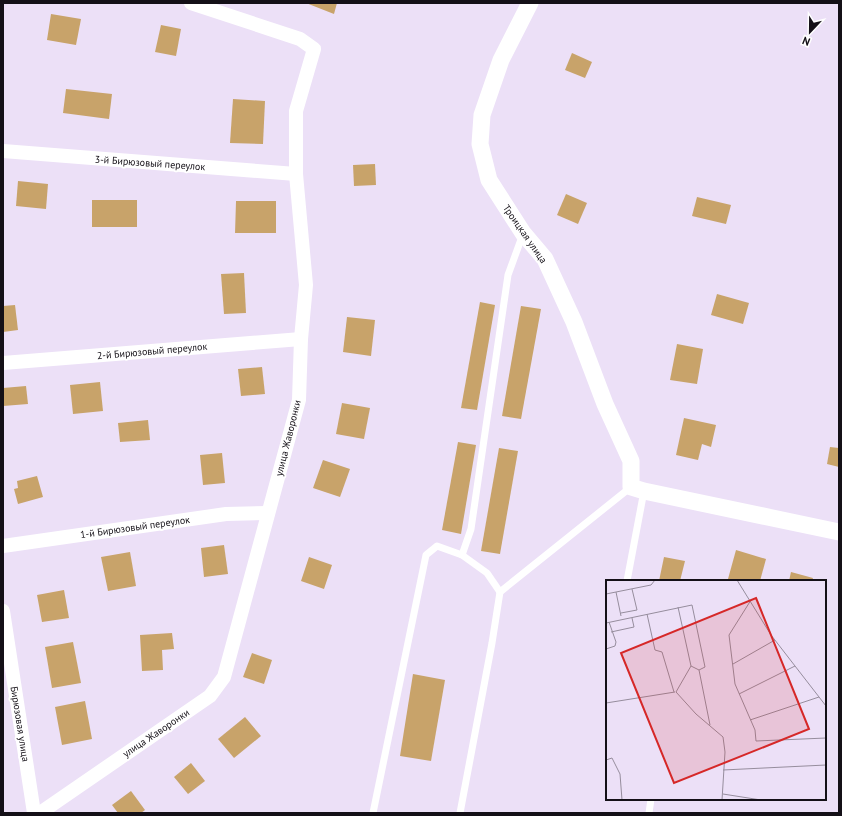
<svg xmlns="http://www.w3.org/2000/svg" width="842" height="816" font-family="'PT Sans',sans-serif">
<style>
.building{fill:#c8a36a}
.lines{fill:none;stroke-linecap:round;stroke-linejoin:round}
.service{stroke:#fff;stroke-width:7}
.minor{stroke:#fff;stroke-width:14}
.tertiary{stroke:#fff;stroke-width:17}
.labels{text-anchor:middle;dominant-baseline:central;stroke-width:4;stroke-linejoin:round;paint-order:stroke}
.street-label{font-size:10px;fill:#141017;stroke:#fff}
.inset-road{fill:none;stroke:#968d9d;stroke-width:1}
.view{fill:#d62828;fill-opacity:0.15;stroke:#d62828;stroke-width:2}
.inset-edge{fill:none;stroke:#141017;stroke-width:2}
</style>
<rect width="100%" height="100%" fill="#ece0f7"/>
<!-- building -->
<g class="building">
<polygon points="306,3 337,3 334,14"/>
<polygon points="51,14 81,19 76,45 47,40"/>
<polygon points="161,25 181,29 176,56 155,52"/>
<polygon points="572,53 592,62 585,78 565,70"/>
<polygon points="66,89 112,94 109,119 63,113"/>
<polygon points="233,99 265,101 263,144 230,143"/>
<polygon points="375,164 376,185 354,186 353,165"/>
<polygon points="18,181 48,184 46,209 16,206"/>
<polygon points="566,194 587,203 578,224 557,215"/>
<polygon points="697,197 731,205 726,224 692,216"/>
<rect x="92" y="200" width="45" height="27"/>
<polygon points="236,201 276,201 276,233 235,233"/>
<polygon points="244,273 246,313 224,314 221,274"/>
<polygon points="717,294 749,303 743,324 711,315"/>
<polygon points="480,302 495,305 477,410 461,408"/>
<polygon points="15,305 18,330 3,332 3,306"/>
<polygon points="521,306 541,309 521,419 502,416"/>
<polygon points="347,317 375,320 371,356 343,352"/>
<polygon points="677,344 703,349 697,384 670,380"/>
<polygon points="262,367 265,394 241,396 238,369"/>
<polygon points="100,382 103,411 73,414 70,385"/>
<polygon points="26,386 28,404 3,406 3,388"/>
<polygon points="342,403 370,408 364,439 336,434"/>
<polygon points="684,418 716,425 711,447 702,444 698,460 676,455"/>
<polygon points="148,420 150,440 120,442 118,423"/>
<polygon points="458,442 476,445 461,534 442,530"/>
<polygon points="830,447 839,448 839,467 827,464"/>
<polygon points="499,448 518,451 500,554 481,551"/>
<polygon points="222,453 225,483 203,485 200,455"/>
<polygon points="323,460 350,469 340,497 313,488"/>
<polygon points="37,476 43,497 18,504 14,489 18,488 17,481"/>
<polygon points="224,545 228,574 204,577 201,548"/>
<polygon points="736,550 766,559 760,581 737,581 728,579"/>
<polygon points="130,552 136,586 108,591 101,557"/>
<polygon points="309,557 332,565 324,589 301,581"/>
<polygon points="664,557 685,561 680,581 659,581"/>
<polygon points="791,572 813,578 812,581 789,581"/>
<polygon points="64,590 69,618 42,622 37,595"/>
<polygon points="172,633 174,649 162,650 163,670 142,671 140,635"/>
<polygon points="73,642 81,683 52,688 45,647"/>
<polygon points="252,653 272,660 264,684 243,677"/>
<polygon points="413,674 445,680 431,761 400,756"/>
<polygon points="85,701 92,739 62,745 55,707"/>
<polygon points="245,717 261,736 234,758 218,739"/>
<polygon points="191,763 205,781 188,794 174,777"/>
<polygon points="131,791 145,810 141,813 118,813 112,805"/>
</g>
<g class="lines">
<!-- service -->
<g class="service">
<polyline points="462,555 471,529 508,275 523,234"/>
<polyline points="627,581 644,491"/>
<polyline points="373,813 426,555 437,546 462,555 487,573 500,592"/>
<polyline points="460,813 492,643 500,592 631,487"/>
<polyline points="649,813 651,799"/>
</g>
<!-- minor -->
<g class="minor">
<polyline points="3,151 296,174"/>
<polyline points="3,363 301,339"/>
<polyline points="3,546 226,514 268,513"/>
<polyline points="3,611 34,813"/>
<polyline points="40,813 210,696 224,677 299,400 301,339 306,285 296,174 296,111 314,49 300,39 191,3"/>
</g>
<!-- tertiary -->
<polyline class="tertiary" points="530,3 501,60 482,115 480,144 489,180 523,233 545,259 574,322 605,404 631,461 631,487 644,491 839,532"/>
</g>
<g class="labels">
<!-- street labels -->
<g class="street-label">
<text transform="translate(150 163) rotate(4)">3-й Бирюзовый переулок</text>
<text transform="translate(525 234) rotate(55)">Троицкая улица</text>
<text transform="translate(152 351) rotate(-5)">2-й Бирюзовый переулок</text>
<text transform="translate(288 438) rotate(-76)">улица Жаворонки</text>
<text transform="translate(135 527) rotate(-8)">1-й Бирюзовый переулок</text>
<text transform="translate(20 724) rotate(81)">Бирюзовая улица</text>
<text transform="translate(156 733) rotate(-34)">улица Жаворонки</text>
</g>
</g>
<!-- overview -->
<g transform="translate(606 580)">
<rect width="220" height="220" fill="#ece0f7"/>
<path class="inset-road" d="M131,0L165,55L220,126M10,12L15,36M0,14L45,5L49,0M145,20L123,55L129,104L149,150L150,161L220,158M15,33L31,30L26,9M41,34L49,70L56,72L68,112M0,43L86,25L99,87L93,90L85,86M5,52L28,47L26,38M0,69L9,66L10,62L3,42M127,84L169,60M93,90L104,145M70,112L90,134L117,157L119,172L116,220M70,112L85,86L72,27M133,114L189,86M0,123L69,112M144,140L213,117M0,180L6,178L14,194L16,220M117,190L220,185M117,214L155,220"/>
<path class="view" d="M150,18L203,149L68,203L15,73Z"/>
<rect width="220" height="220" class="inset-edge"/>
</g>
<!-- border -->
<rect width="842" height="816" fill="none" stroke="#141017" stroke-width="8"/>
<!-- north arrow -->
<g transform="translate(810 32) rotate(202)" stroke="#ffffff" stroke-width="3" paint-order="stroke">
<path d="M0-3L7 15L0 10L-7 15Z" fill="#141017"/>
<text y="-6" font-size="11" font-weight="bold" text-anchor="middle" fill="#141017">N</text>
</g>
</svg>
